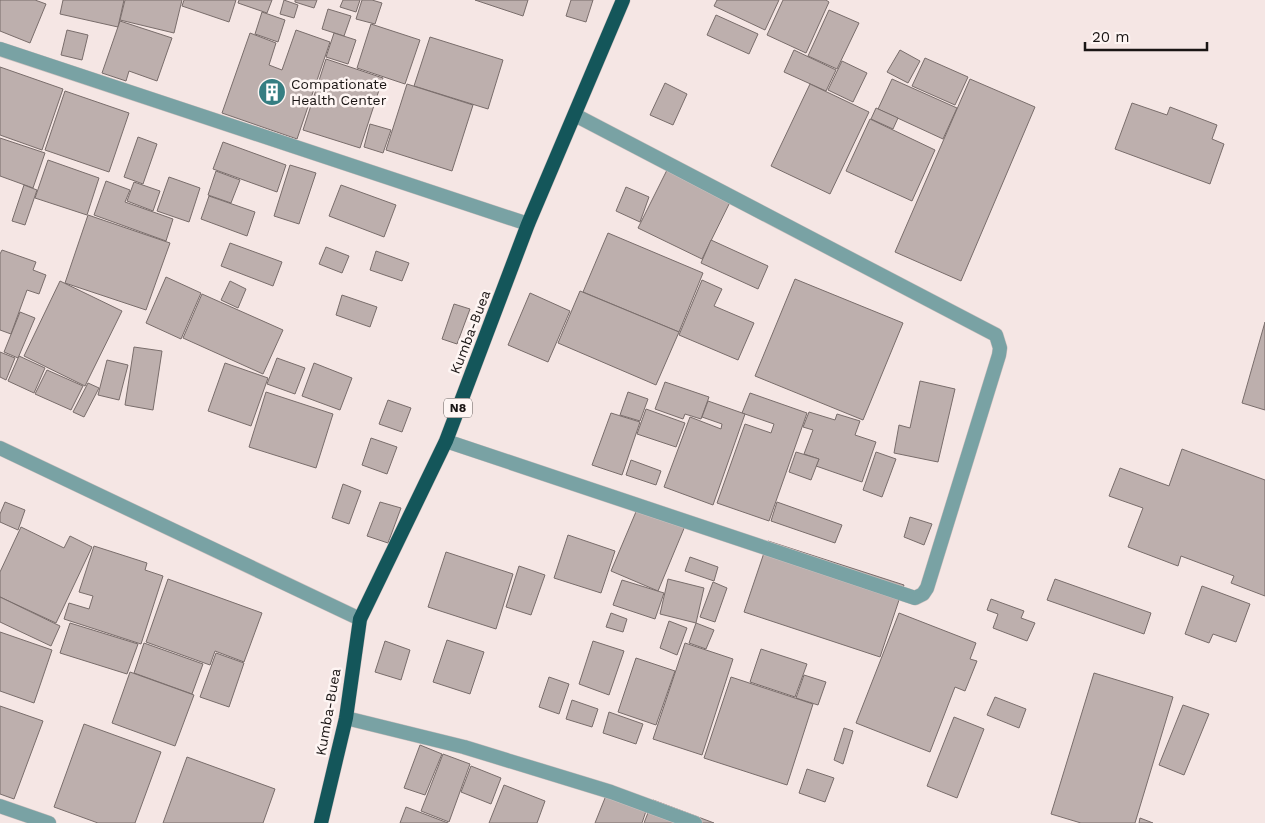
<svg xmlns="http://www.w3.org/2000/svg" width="1265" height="823" font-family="'Work Sans',sans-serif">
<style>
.building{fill:#bdafad;stroke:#796d6b}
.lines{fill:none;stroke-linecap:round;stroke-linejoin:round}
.minor-casing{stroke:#cec0bf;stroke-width:15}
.trunk-casing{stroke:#cec0bf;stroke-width:15}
.minor{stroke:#79a2a4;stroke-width:14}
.trunk{stroke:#14565a;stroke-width:14}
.labels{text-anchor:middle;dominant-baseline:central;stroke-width:5;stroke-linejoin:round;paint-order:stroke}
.shield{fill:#fef5f3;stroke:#5e5857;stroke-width:1}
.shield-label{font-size:12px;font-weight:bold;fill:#1a1514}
.poi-label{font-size:14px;fill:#1a1514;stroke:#fef5f3;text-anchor:start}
.street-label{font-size:14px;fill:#1a1514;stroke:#fef5f3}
</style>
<rect width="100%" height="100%" fill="#f5e6e4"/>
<!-- building -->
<g class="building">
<polygon points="0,0 35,0 46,4 30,43 0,31"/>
<polygon points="63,0 124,0 118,27 60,14"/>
<polygon points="125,0 182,0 174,33 120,20"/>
<polygon points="184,0 236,0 229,22 182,6"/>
<polygon points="239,0 272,0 267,13 238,3"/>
<polygon points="284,0 298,5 294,18 280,14"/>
<polygon points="295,0 317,0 314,8 295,2"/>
<polygon points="343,0 360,0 356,12 340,7"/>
<polygon points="362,0 372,0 382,3 375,24 356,19"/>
<polygon points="475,0 528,0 523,16"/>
<polygon points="571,0 593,0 586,22 566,16"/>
<polygon points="717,0 779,0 765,30 714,6"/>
<polygon points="783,0 826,0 829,2 806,53 767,35"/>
<polygon points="328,9 351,16 344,36 322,29"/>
<polygon points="829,10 859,23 837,69 808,56"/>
<polygon points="262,12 285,20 278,42 255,34"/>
<polygon points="716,15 758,34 749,54 707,35"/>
<polygon points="120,21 172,38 157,81 129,71 126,81 102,73"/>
<polygon points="371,24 420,40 405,84 357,68"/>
<polygon points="67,30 88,35 82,60 61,55"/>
<polygon points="296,30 330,42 297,139 222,113 250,33 276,43 269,65 282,70"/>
<polygon points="334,33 356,40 348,64 326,57"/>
<polygon points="430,37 503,60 488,109 414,86"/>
<polygon points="794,50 836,70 826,91 784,72"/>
<polygon points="900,50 920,61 908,83 887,72"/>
<polygon points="925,58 968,77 955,105 912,86"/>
<polygon points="326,59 383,78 360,148 303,130"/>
<polygon points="842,61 867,73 853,102 828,90"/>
<polygon points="0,67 63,89 42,150 0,135"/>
<polygon points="892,79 957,108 943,139 878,109"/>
<polygon points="970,79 1035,107 961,281 895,252"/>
<polygon points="665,83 687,94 673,125 650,115"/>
<polygon points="407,84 473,105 452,171 386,150"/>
<polygon points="810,84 869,112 830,194 771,166"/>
<polygon points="65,91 129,113 109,172 45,150"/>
<polygon points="1132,103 1167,115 1170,107 1217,125 1212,139 1224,144 1210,184 1115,149"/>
<polygon points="876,108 898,118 893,129 871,119"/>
<polygon points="870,119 935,150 912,201 846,171"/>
<polygon points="370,124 391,130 383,153 364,147"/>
<polygon points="138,137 157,144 143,184 124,177"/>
<polygon points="0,138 45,153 33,188 0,176"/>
<polygon points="223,142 286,165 277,192 213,169"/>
<polygon points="48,160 99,178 87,215 35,198"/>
<polygon points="671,162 734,194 702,259 638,228"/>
<polygon points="290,165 316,173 299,224 274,216"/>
<polygon points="216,171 240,180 231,203 208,195"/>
<polygon points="169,177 200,188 189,222 157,211"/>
<polygon points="106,181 130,190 125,202 173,219 166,241 94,215"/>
<polygon points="134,182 160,191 153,211 127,201"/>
<polygon points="24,185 37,190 25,225 12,221"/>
<polygon points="341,185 396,205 384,237 329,216"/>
<polygon points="626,187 649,197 640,222 616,211"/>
<polygon points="209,196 255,212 247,236 201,219"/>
<polygon points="88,215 170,243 146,310 65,283"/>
<polygon points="608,233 703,273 679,332 583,292"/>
<polygon points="711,240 768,266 758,289 701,263"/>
<polygon points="230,243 282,262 273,286 221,266"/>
<polygon points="326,247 349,256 342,273 319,264"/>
<polygon points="2,250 36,262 33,270 46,275 39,294 27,290 11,334 0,330 0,254"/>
<polygon points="376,251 409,263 402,281 370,270"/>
<polygon points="166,277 201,293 181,339 146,323"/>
<polygon points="795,279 903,323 863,420 755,376"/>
<polygon points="702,280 722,289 714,306 754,323 738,360 679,335"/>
<polygon points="60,281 122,311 85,386 24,356"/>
<polygon points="230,281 246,289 238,308 221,300"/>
<polygon points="580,291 679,332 656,385 558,343"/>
<polygon points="530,293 570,311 548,362 508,345"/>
<polygon points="202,294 283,330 263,374 183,338"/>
<polygon points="342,295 377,307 370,327 336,315"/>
<polygon points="454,304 470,309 457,344 442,339"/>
<polygon points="20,312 35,318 18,358 4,352"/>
<polygon points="1265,322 1265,410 1242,403"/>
<polygon points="134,347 162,351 153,410 125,405"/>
<polygon points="0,352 15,358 6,380 0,377"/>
<polygon points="19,356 45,368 34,393 8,381"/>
<polygon points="277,358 305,368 295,394 267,384"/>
<polygon points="107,360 128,365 119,400 98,395"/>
<polygon points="225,363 268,378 251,426 208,411"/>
<polygon points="314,363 352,378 340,410 302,396"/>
<polygon points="47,370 83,386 71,410 35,394"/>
<polygon points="920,381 955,389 938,462 894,453 899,425 910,428"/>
<polygon points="665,382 709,397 701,419 685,414 683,419 655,409"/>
<polygon points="88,383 99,388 84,417 73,412"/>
<polygon points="266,392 333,414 316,468 249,447"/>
<polygon points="628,392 648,399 640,421 620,415"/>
<polygon points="750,393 807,413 769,521 717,503 745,424 771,433 774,424 742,413"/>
<polygon points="388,400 411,408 402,432 379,424"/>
<polygon points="708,401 745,414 713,505 664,487 690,417 721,429 722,424 702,417"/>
<polygon points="646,409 685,423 676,447 637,434"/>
<polygon points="809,412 835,420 837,414 860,421 855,435 876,442 862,482 816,466 819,459 804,454 813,430 803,427"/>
<polygon points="611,413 640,422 622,475 592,465"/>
<polygon points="371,438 397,447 387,474 362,465"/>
<polygon points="1182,449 1265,480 1265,596 1231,583 1234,576 1181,556 1178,566 1128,547 1143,508 1109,496 1120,468 1169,486"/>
<polygon points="796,452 819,459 811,480 789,472"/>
<polygon points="876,452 896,459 882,497 863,490"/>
<polygon points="631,460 661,471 656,485 626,475"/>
<polygon points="343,484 361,491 349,524 332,518"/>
<polygon points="5,502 25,510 18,530 0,522 0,514"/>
<polygon points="380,502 401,508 388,543 367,536"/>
<polygon points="777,502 842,525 835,543 771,521"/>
<polygon points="638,507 685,526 658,591 611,571"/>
<polygon points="910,517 932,524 924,545 904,537"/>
<polygon points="21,527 64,548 70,536 92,547 56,623 0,597 0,572"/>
<polygon points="568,535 615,551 601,593 554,578"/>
<polygon points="768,541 904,585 880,657 744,612"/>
<polygon points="94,546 147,563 145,570 163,576 141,644 64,619 69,603 89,609 93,596 79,592"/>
<polygon points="446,552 513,574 496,629 428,607"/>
<polygon points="690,557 718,567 714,581 685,571"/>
<polygon points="519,566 545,575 531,615 506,607"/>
<polygon points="168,579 262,613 244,662 215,651 210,665 146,642"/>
<polygon points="668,579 704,588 696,623 660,614"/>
<polygon points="1055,579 1151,613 1144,634 1047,600"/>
<polygon points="622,580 664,593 655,619 613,605"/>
<polygon points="713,582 727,588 715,622 700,617"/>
<polygon points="1202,586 1250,604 1236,642 1213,634 1209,643 1185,634"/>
<polygon points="0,597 60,626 51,646 0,622"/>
<polygon points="991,599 1024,611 1021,618 1035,623 1027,641 993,628 998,614 987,610"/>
<polygon points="611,613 627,619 623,632 606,627"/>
<polygon points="899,613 976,643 970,659 977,661 965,691 955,687 930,752 856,723"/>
<polygon points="669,621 687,628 677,655 660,648"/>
<polygon points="70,623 138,644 127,674 60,653"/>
<polygon points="696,623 714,630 706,649 689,643"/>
<polygon points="0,632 52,650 34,703 0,691"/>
<polygon points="447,640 484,652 470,694 433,682"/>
<polygon points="385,641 410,650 401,680 375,672"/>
<polygon points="593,641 624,651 609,695 579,684"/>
<polygon points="144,643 203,664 192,694 134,673"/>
<polygon points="685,643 733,659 702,755 653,739"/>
<polygon points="761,649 807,664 795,697 750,682"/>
<polygon points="216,653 244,663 229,707 200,697"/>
<polygon points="636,658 675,671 656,725 618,712"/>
<polygon points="130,672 194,695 175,746 112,723"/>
<polygon points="1094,673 1173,697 1135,823 1081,823 1051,814"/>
<polygon points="804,675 826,682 818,705 796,698"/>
<polygon points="549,677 569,684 559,714 539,707"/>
<polygon points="731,677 813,704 787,785 704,758"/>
<polygon points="995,697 1026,709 1019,728 987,715"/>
<polygon points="572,700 598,709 592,727 566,719"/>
<polygon points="1183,705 1209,714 1184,775 1159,765"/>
<polygon points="0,706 43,721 14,799 0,794"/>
<polygon points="609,712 643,724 636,744 603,733"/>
<polygon points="954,717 984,729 957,798 927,786"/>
<polygon points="84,724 161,752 135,823 98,823 54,807"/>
<polygon points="844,728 853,731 843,764 834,760"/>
<polygon points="420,745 442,754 425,795 404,788"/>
<polygon points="443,754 470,764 449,822 421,811"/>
<polygon points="187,757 275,789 263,823 163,823"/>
<polygon points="471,766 501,778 491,804 461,792"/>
<polygon points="807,769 834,778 825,802 799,793"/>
<polygon points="504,785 545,801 537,823 489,823"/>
<polygon points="607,793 647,808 642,823 595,823"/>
<polygon points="653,800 714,823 644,823"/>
<polygon points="406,807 448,823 400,823"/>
<polygon points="1140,818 1153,823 1139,823"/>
</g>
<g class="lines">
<!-- minor casing -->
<g class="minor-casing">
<g id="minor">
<polyline points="0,49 528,224"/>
<polyline points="446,441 915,598 923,594 927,588 999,355 1000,348 996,335 575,115"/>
<polyline points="0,448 360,619"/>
<polyline points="346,718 464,747 611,792 695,823"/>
<polyline points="0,806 49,823"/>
</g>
</g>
<!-- trunk casing -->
<g class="trunk-casing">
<polyline id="trunk" points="321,823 346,718 360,619 446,441 528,224 623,0"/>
</g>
<!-- minor -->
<use href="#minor" class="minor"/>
<!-- trunk -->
<use href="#trunk" class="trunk"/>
</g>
<!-- icons -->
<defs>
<g id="building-disc" transform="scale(1.4375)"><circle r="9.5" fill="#357e82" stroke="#fef5f3"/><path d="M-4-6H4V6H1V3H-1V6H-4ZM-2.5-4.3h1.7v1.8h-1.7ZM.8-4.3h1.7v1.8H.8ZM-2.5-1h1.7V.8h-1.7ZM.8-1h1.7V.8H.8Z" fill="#fff"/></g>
</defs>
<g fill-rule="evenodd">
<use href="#building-disc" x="272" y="92"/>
</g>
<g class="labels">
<!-- shield labels -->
<rect class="shield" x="444" y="398.5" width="28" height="19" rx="4"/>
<g class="shield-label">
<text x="458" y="408">N8</text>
</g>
<!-- poi labels -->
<g class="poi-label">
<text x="291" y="84">Compationate<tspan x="291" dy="16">Health Center</tspan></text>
</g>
<!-- street labels -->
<g class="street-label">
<text transform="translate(470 332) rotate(-69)">Kumba-Buea</text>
<text transform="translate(328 712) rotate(-80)">Kumba-Buea</text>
</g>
</g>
<!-- scale -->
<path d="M1085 42v8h122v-8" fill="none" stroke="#1a1514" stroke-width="2.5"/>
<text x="1092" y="42" font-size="15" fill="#1a1514" stroke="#fef5f3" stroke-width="4" paint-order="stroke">20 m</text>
</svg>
